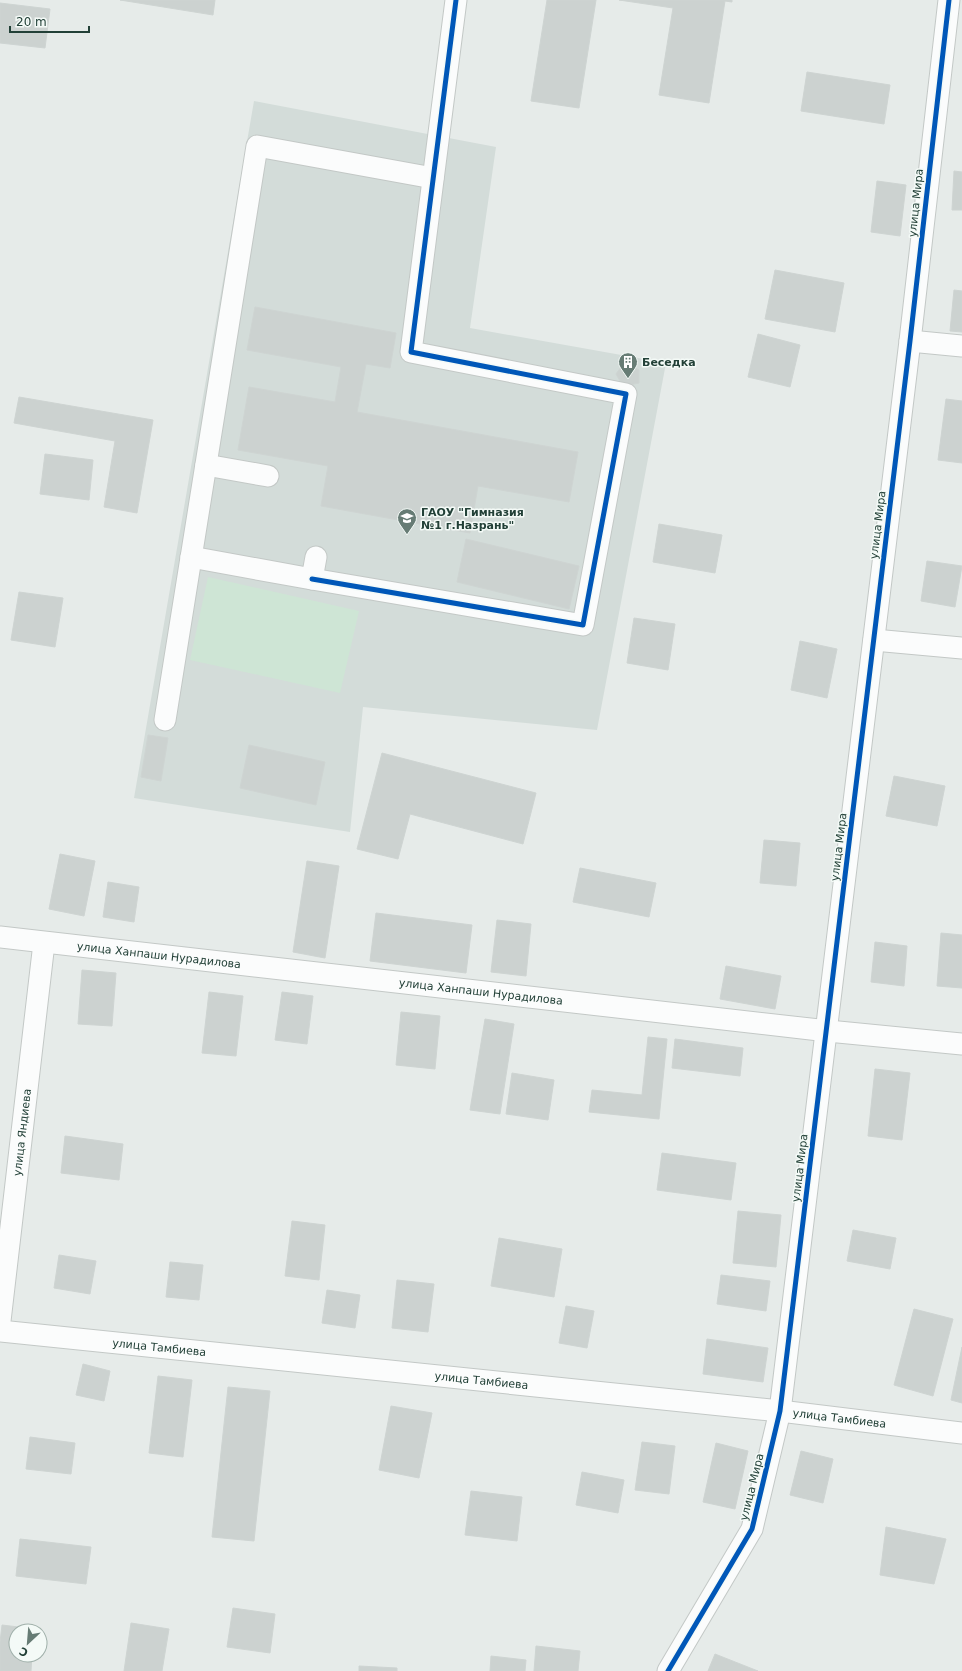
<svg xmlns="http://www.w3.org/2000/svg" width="962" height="1671" font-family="'DejaVu Sans',sans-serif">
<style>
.built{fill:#d3dcd9}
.green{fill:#cee5d5}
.building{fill:#ccd2d0;stroke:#ced4d2}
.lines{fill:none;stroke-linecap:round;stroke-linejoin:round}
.street-casing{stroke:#c3c8c6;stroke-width:23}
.street{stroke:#fbfcfc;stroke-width:21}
.cycleway-casing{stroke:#f4faf7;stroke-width:8}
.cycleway{stroke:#0057b8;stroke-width:5}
.labels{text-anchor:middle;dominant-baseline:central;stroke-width:3;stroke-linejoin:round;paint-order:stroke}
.street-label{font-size:11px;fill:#224037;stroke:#f4faf7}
.poi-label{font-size:11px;font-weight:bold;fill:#224037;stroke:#f4faf7;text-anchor:start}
</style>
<rect width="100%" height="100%" fill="#e6ebe9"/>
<!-- built -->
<polygon class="built" points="254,101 496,147 470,328 666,363 597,730 363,707 350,832 134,798"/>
<!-- green -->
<polygon class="green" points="208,577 359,611 340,693 190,660"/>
<!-- building -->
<g class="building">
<polygon points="120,0 215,0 213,15"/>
<polygon points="547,0 596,0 579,108 531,101"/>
<polygon points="619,0 732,0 732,2 725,1 709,103 659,95 673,8"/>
<polygon points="0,3 50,9 45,48 0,43"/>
<polygon points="807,72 890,85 884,124 801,111"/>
<polygon points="954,171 962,172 962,210 952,210"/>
<polygon points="877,181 906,185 900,236 871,232"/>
<polygon points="775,270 844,283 835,332 765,319"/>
<polygon points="954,290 962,291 962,332 950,331"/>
<polygon points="255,307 396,333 390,368 366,364 357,412 578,452 569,502 478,486 470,533 321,506 328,466 238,450 249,387 335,402 341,367 247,350"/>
<polygon points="758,334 800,345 790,387 748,377"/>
<polygon points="624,363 639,370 639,383 623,386 616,374"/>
<polygon points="19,397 153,420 137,513 104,507 115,441 14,423"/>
<polygon points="946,399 962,401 962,463 938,460"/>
<polygon points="45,454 93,460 89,500 40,494"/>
<polygon points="659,524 722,535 715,573 653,562"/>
<polygon points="466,539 579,566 569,609 457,582"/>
<polygon points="927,561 962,566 955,607 921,601"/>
<polygon points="19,592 63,598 55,647 11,640"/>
<polygon points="634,618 675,624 668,670 627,663"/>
<polygon points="800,641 837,649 827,698 791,690"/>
<polygon points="148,735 168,738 161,781 141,777"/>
<polygon points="249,745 325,762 316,805 240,788"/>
<polygon points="382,753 536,793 523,844 410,814 398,859 357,849"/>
<polygon points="894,776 945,786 937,826 886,816"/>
<polygon points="764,840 800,843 796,886 760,883"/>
<polygon points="60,854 95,861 84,916 49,909"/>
<polygon points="307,861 339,866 325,958 293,952"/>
<polygon points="580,868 656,883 649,917 573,902"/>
<polygon points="108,882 139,887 134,922 103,917"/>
<polygon points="376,913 472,925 466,973 370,961"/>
<polygon points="497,920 531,924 526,976 491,972"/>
<polygon points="941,933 962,935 962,988 937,986"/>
<polygon points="875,942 907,946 904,986 871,982"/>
<polygon points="726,966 781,976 775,1009 720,999"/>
<polygon points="82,970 116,973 112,1026 78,1024"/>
<polygon points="209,992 243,996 236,1056 202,1053"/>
<polygon points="282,992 313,996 307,1044 275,1040"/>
<polygon points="401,1012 440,1016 435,1069 396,1065"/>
<polygon points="485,1019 514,1024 500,1114 470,1110"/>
<polygon points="648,1037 667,1039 659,1119 589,1112 592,1090 642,1095"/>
<polygon points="675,1039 743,1048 740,1076 672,1068"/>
<polygon points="875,1069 910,1073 902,1140 868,1136"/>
<polygon points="512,1073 554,1080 548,1120 506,1114"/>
<polygon points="65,1136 123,1144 119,1180 61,1173"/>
<polygon points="662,1153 736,1163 731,1200 657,1190"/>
<polygon points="738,1211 781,1215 776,1267 733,1263"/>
<polygon points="292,1221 325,1225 319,1280 285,1276"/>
<polygon points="853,1230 896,1238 890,1269 847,1261"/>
<polygon points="499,1238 562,1249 554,1297 491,1286"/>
<polygon points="59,1255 96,1261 90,1294 54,1288"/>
<polygon points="170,1262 203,1265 199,1300 166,1297"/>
<polygon points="721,1275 770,1281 766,1311 717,1304"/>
<polygon points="397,1280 434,1284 428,1332 392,1328"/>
<polygon points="327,1290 360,1295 355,1328 322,1323"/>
<polygon points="566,1306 594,1311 587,1348 559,1343"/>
<polygon points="914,1309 953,1319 933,1396 894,1385"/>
<polygon points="707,1339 768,1348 763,1382 703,1374"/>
<polygon points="962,1347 962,1403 951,1400"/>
<polygon points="83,1364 110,1371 104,1401 76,1395"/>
<polygon points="158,1376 192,1380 183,1457 149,1453"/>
<polygon points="228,1387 270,1391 254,1541 212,1537"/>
<polygon points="391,1406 432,1413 419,1478 379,1470"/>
<polygon points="30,1437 75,1443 71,1474 26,1469"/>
<polygon points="642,1442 675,1446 669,1494 635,1490"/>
<polygon points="716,1443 748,1451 735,1509 703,1502"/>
<polygon points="801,1451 833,1459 823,1503 790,1495"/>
<polygon points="582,1472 624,1480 618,1513 576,1505"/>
<polygon points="471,1491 522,1497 517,1541 465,1535"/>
<polygon points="886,1527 946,1539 934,1584 880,1575"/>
<polygon points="20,1539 91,1547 86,1584 16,1576"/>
<polygon points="233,1608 275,1614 270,1653 227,1647"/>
<polygon points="131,1623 169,1629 162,1671 124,1671"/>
<polygon points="2,1625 35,1629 35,1631 16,1631 16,1655 32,1655 31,1671 0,1671 0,1642"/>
<polygon points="536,1646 580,1651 578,1671 534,1671"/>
<polygon points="715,1654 758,1671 708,1671"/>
<polygon points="491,1656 526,1660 525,1671 490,1671"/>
<polygon points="359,1666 397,1668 397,1671 359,1671"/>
</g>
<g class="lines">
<!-- street casing -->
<g class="street-casing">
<g id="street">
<polyline points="910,341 962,346"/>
<polyline points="206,465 268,476"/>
<polyline points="191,557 312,579 316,557"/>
<polyline points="312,579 583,625 626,394 411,352 456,0"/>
<polyline points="874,640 962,648"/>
<polyline points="165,720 257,146 433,178"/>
<path id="s1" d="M0,937L828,1031L962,1044"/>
<path id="s2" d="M0,1321L44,943"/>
<path id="s3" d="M0,1331L780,1411L962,1433"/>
<polyline points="668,1671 752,1529 780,1411 910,341 949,0"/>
</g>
</g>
<!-- street -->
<use href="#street" class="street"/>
<!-- cycleway casing -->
<g class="cycleway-casing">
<g id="cycleway">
<polyline points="312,579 583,625 626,394 411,352 456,0"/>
<polyline points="668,1671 752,1529 780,1411 910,341 949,0"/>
</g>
</g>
<!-- cycleway -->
<use href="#cycleway" class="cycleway"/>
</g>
<!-- icons -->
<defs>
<g id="building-pin" transform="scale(1)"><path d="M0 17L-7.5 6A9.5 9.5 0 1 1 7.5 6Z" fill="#677c75" stroke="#f4faf7"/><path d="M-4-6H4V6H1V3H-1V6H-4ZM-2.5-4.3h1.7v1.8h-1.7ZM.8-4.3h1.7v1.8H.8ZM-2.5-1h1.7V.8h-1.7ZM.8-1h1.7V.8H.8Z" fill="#fff"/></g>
<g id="school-pin" transform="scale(1)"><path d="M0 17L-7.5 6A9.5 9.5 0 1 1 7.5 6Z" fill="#677c75" stroke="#f4faf7"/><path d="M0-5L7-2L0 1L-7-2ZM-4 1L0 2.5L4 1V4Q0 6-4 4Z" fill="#fff"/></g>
</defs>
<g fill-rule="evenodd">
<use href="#building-pin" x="628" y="362"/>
<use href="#school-pin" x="407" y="518"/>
</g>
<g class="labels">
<!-- street labels -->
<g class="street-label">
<text transform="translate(916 203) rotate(-84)">улица Мира</text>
<text transform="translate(878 525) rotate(-83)">улица Мира</text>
<text transform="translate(839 847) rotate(-83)">улица Мира</text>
<text stroke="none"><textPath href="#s1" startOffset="160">улица Ханпаши Нурадилова</textPath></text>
<text stroke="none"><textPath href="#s1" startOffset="484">улица Ханпаши Нурадилова</textPath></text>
<text stroke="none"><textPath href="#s2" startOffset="190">улица Яндиева</textPath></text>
<text transform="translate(800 1168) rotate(-83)">улица Мира</text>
<text stroke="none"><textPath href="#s3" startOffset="160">улица Тамбиева</textPath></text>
<text stroke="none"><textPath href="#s3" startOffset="484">улица Тамбиева</textPath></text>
<text stroke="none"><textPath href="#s3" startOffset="844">улица Тамбиева</textPath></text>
<text transform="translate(752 1487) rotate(-76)">улица Мира</text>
</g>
<!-- poi labels -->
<g class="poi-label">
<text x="642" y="362">Беседка</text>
<text x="421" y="512">ГАОУ "Гимназия<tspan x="421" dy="13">№1 г.Назрань"</tspan></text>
</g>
</g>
<!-- north arrow -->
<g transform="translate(28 1643) rotate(206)"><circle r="19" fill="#f4faf7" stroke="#a0b0aa"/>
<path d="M0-3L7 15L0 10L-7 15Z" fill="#677c75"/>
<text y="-6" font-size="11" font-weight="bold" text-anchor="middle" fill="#224037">С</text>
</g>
<!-- scale -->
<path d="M10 26v6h79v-6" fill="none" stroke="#224037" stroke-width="2"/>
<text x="16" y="26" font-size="12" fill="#224037" stroke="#f4faf7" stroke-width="3" paint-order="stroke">20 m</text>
</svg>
